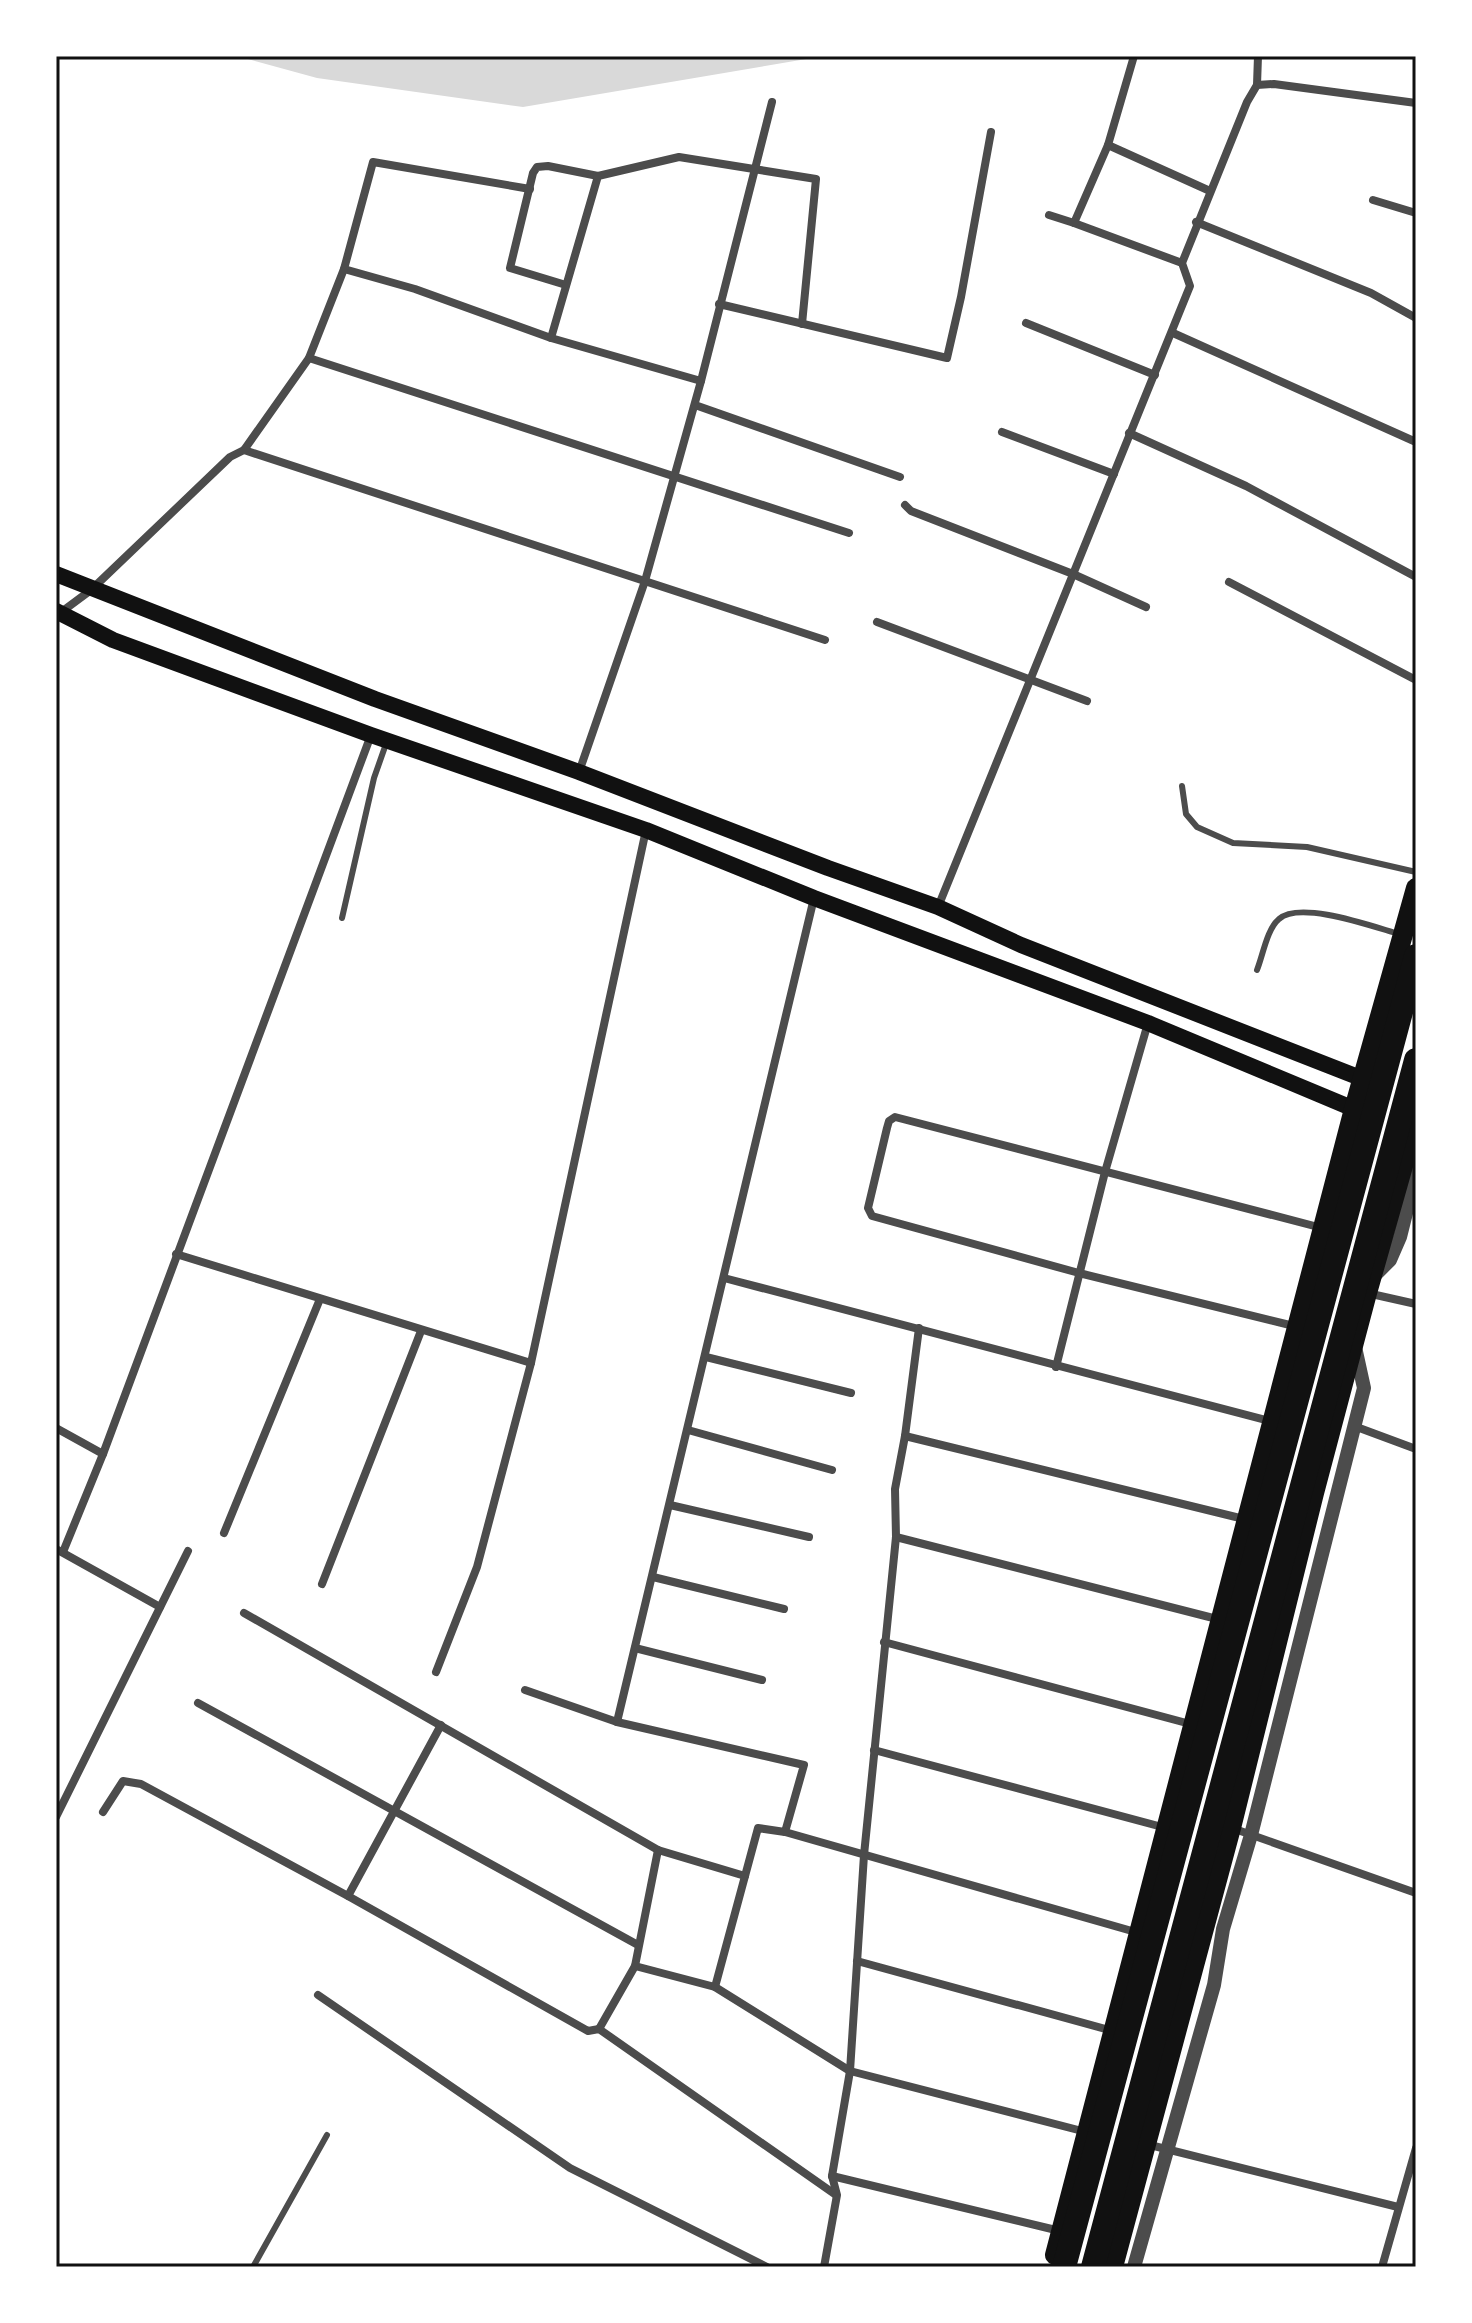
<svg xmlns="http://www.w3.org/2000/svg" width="1472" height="2323" font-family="Karla,sans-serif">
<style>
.water{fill:#d9d9d9}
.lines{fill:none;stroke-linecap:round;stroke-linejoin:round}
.service{stroke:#4c4c4c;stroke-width:6}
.minor{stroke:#4c4c4c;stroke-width:8}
.tertiary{stroke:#4c4c4c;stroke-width:14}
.secondary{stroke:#111;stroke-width:16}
.primary{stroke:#111;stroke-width:20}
.motorway{stroke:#111;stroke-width:24}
.neatline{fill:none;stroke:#111;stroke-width:3}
</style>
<rect width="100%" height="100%" fill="#fff"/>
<!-- water -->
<polygon class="water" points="237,56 824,56 523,107 317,78"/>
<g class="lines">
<!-- service -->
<g class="service">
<polyline points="1182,786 1186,814 1197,827 1233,843 1307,847 1416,872"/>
<polyline points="342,918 374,778 387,741"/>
<path d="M1257,970C1263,955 1267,929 1279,919C1300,900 1374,927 1399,934"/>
<polyline points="253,2267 327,2135"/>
</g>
<!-- minor -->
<g class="minor">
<polyline points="1134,56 1108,145 1074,223 1182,263"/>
<polyline points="1257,85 1258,56"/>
<polyline points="1108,145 1210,191"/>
<polyline points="1373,200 1416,213"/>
<polyline points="1049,215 1074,223"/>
<polyline points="1196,222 1371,293 1416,318"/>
<polyline points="344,269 415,289 551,338 701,381"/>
<polyline points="566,285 510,268 533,173 537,167 548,166 598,176"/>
<polyline points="719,304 947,358 961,297 991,132"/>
<polyline points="1026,323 1155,375"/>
<polyline points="1173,333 1416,442"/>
<polyline points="551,338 598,176 679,157 816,179 802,324"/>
<polyline points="309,358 849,533"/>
<polyline points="695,405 900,477"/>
<polyline points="1002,432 1114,474"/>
<polyline points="1129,433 1246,486 1416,577"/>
<polyline points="244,450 825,640"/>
<polyline points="905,505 911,511 1073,574 1146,607"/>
<polyline points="1229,582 1416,680"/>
<polyline points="60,613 91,590 230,457 244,450 309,358 344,269 373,162 530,189"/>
<polyline points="877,622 1087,701"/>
<polyline points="579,772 645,581 701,381 772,102"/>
<polyline points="938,907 1190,286 1182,263 1247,102 1257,85 1274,84 1416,103"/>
<polyline points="176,1254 531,1363"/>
<polyline points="724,1278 1273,1422"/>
<polyline points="1367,1293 1416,1304"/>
<polyline points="1298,1327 1079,1273 872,1216 868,1208 887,1128 889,1121 895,1117 1322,1228"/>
<polyline points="706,1357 851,1393"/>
<polyline points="1056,1367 1105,1172 1148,1023"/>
<polyline points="1354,1426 1416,1449"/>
<polyline points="56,1428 103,1454"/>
<polyline points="688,1430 832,1470"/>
<polyline points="905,1436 1248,1520"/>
<polyline points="670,1505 809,1537"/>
<polyline points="224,1533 320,1299"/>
<polyline points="896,1537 1221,1620"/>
<polyline points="56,1549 160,1607"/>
<polyline points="63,1552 103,1454 371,735"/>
<polyline points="653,1577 784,1609"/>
<polyline points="322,1584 421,1331"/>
<polyline points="244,1613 658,1850 745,1876"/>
<polyline points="884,1642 1194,1725"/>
<polyline points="635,1648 762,1680"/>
<polyline points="436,1672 477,1567 531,1363 646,830"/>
<polyline points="525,1690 617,1722 804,1765 785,1832"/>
<polyline points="198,1703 638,1945"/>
<polyline points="617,1722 814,898"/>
<polyline points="874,1750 1166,1828"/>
<polyline points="103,1812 123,1781 141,1784 348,1896 588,2031 599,2029 836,2195"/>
<polyline points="56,1817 188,1551"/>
<polyline points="1232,1828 1416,1893"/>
<polyline points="348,1896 441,1725"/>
<polyline points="857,1961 1113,2031"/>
<polyline points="635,1966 715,1987 850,2071 1086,2132"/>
<polyline points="715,1987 758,1828 785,1832 1139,1933"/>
<polyline points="318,1995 570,2168 767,2267"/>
<polyline points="599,2029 635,1966 658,1850"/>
<polyline points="1146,2144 1398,2207"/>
<polyline points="832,2176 1060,2231"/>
<polyline points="824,2267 837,2195 832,2176 850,2071 864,1855 896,1537 895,1489 905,1436 919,1328"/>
<polyline points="1382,2267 1416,2148"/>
</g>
<!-- tertiary -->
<g class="tertiary">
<polyline points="1373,1277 1390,1260 1400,1237 1416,1173"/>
<polyline points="1134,2267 1214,1985 1223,1929 1251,1835 1364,1388 1355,1347"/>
</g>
<!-- secondary -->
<g class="secondary">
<polyline points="56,574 375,699 579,772 828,868 938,907 1021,945 1363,1079"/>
<polyline points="56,611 113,640 371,735 646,830 814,898 1148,1023 1354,1109"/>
</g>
<!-- primary -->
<g class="primary">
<polyline points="1055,2255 1354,1109 1416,888"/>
<polyline points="1113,2267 1231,1828 1314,1493 1367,1293 1416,1120"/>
</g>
<!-- motorway -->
<g class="motorway">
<polyline points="1064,2267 1416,956"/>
<polyline points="1093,2267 1416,1060"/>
</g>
</g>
<!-- border -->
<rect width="1472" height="2323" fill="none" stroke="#ffffff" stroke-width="116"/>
<rect x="58" y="58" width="1356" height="2207" class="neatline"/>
</svg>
